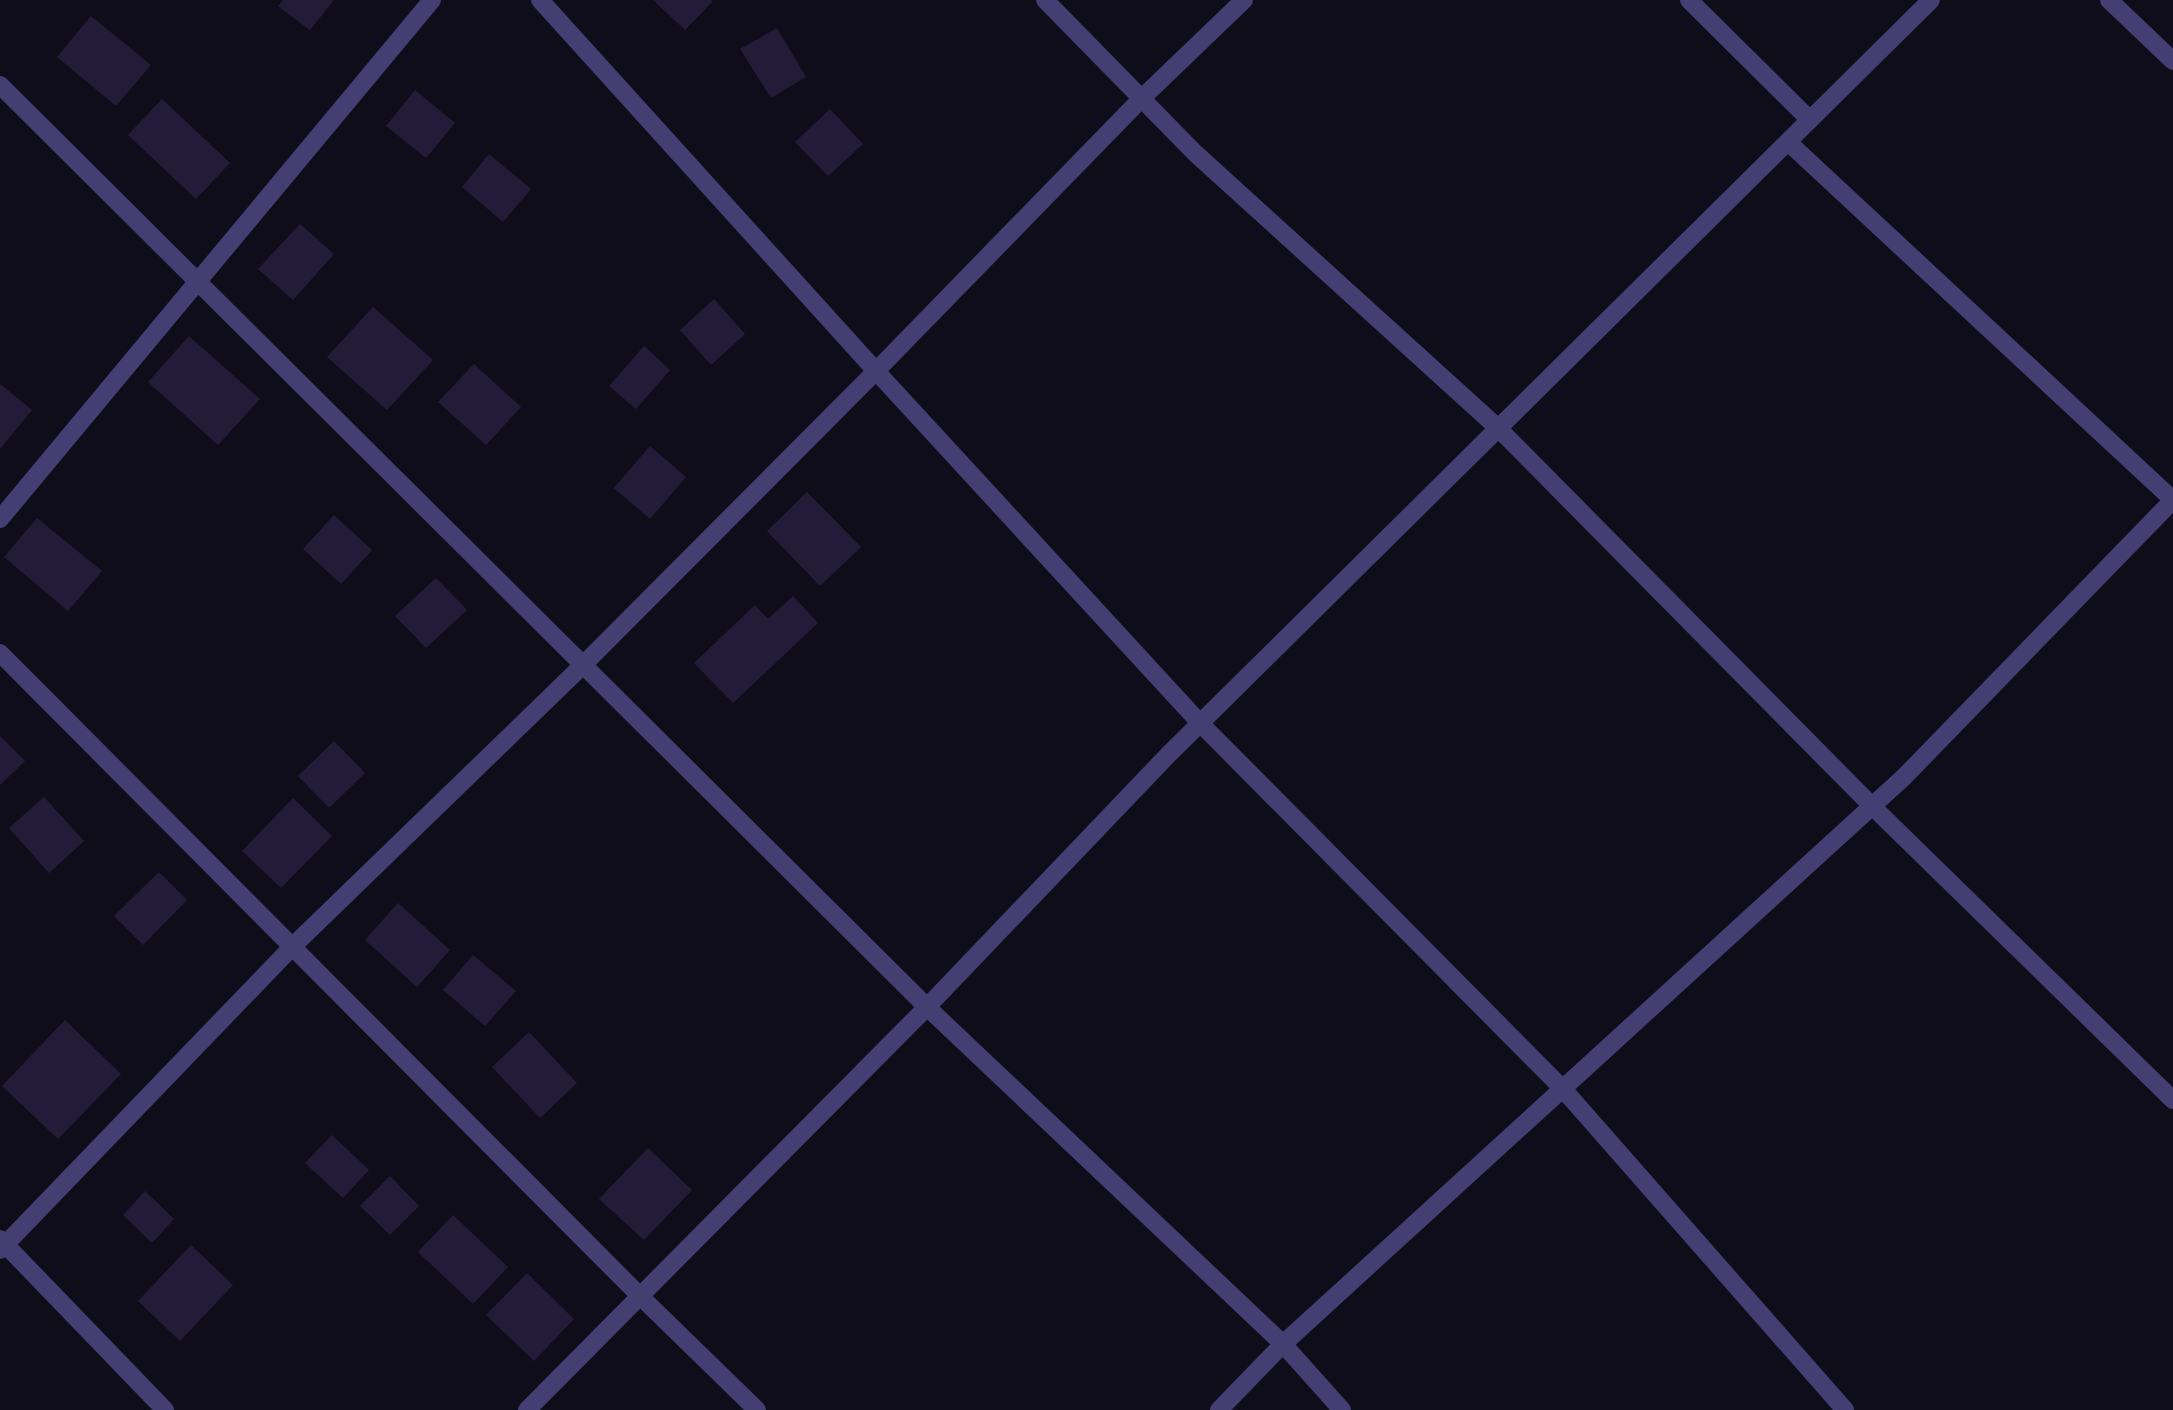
<svg xmlns="http://www.w3.org/2000/svg" width="2173" height="1410" font-family="Mulish,sans-serif">
<style>
.building{fill:#231c39}
.lines{fill:none;stroke-linecap:round;stroke-linejoin:round}
.minor{stroke:#443e73;stroke-width:18}
</style>
<rect width="100%" height="100%" fill="#100d1a"/>
<!-- building -->
<g class="building">
<polygon points="283,0 334,0 310,30 278,6"/>
<polygon points="653,0 711,0 713,1 685,30"/>
<polygon points="91,16 151,65 116,106 57,57"/>
<polygon points="777,28 806,77 771,98 740,49"/>
<polygon points="415,90 455,123 426,158 386,126"/>
<polygon points="162,99 230,163 196,199 128,135"/>
<polygon points="830,109 863,144 828,176 795,142"/>
<polygon points="489,154 531,189 503,222 462,187"/>
<polygon points="300,224 334,254 293,300 258,269"/>
<polygon points="714,299 745,334 711,365 680,330"/>
<polygon points="373,307 433,360 387,410 327,357"/>
<polygon points="189,336 260,399 218,445 148,382"/>
<polygon points="644,346 670,370 636,409 609,386"/>
<polygon points="474,364 521,407 486,445 438,402"/>
<polygon points="0,384 32,410 0,449"/>
<polygon points="650,446 686,477 650,519 614,488"/>
<polygon points="807,492 861,547 820,586 767,531"/>
<polygon points="334,515 372,550 341,584 303,549"/>
<polygon points="37,518 102,571 68,611 4,557"/>
<polygon points="436,578 467,610 426,648 395,616"/>
<polygon points="793,596 818,623 733,703 694,663 755,605 768,619"/>
<polygon points="0,736 25,761 0,785"/>
<polygon points="334,741 365,773 329,808 298,776"/>
<polygon points="44,797 84,841 49,873 9,828"/>
<polygon points="293,798 332,836 281,888 242,851"/>
<polygon points="159,872 187,900 143,945 114,916"/>
<polygon points="398,903 450,950 417,987 365,940"/>
<polygon points="473,955 516,991 485,1026 443,990"/>
<polygon points="65,1020 121,1074 58,1139 2,1086"/>
<polygon points="529,1032 577,1083 540,1118 492,1067"/>
<polygon points="332,1135 369,1170 343,1198 305,1163"/>
<polygon points="648,1148 692,1190 644,1240 599,1199"/>
<polygon points="390,1176 419,1206 390,1235 360,1206"/>
<polygon points="145,1191 174,1219 152,1243 123,1215"/>
<polygon points="453,1215 508,1267 473,1304 418,1252"/>
<polygon points="191,1245 233,1285 180,1341 138,1301"/>
<polygon points="527,1273 574,1319 534,1361 486,1315"/>
</g>
<g class="lines">
<!-- minor -->
<g class="minor">
<polyline points="540,0 876,371 1142,98 1244,0"/>
<polyline points="1045,0 1195,153 1498,428 1872,806 2173,1100"/>
<polyline points="1689,0 1810,120"/>
<polyline points="2109,0 2173,61"/>
<polyline points="0,85 927,1007 1283,1344 1342,1410"/>
<polyline points="0,519 432,0"/>
<polyline points="0,653 640,1296 757,1410"/>
<polyline points="0,1239 165,1410"/>
<polyline points="0,1250 292,947 583,665 876,371 1200,723 1563,1089 1845,1410"/>
<polyline points="527,1410 927,1007 1168,755 1931,0"/>
<polyline points="1219,1410 1283,1344 1904,777 2173,500 1788,142"/>
</g>
</g>
</svg>
